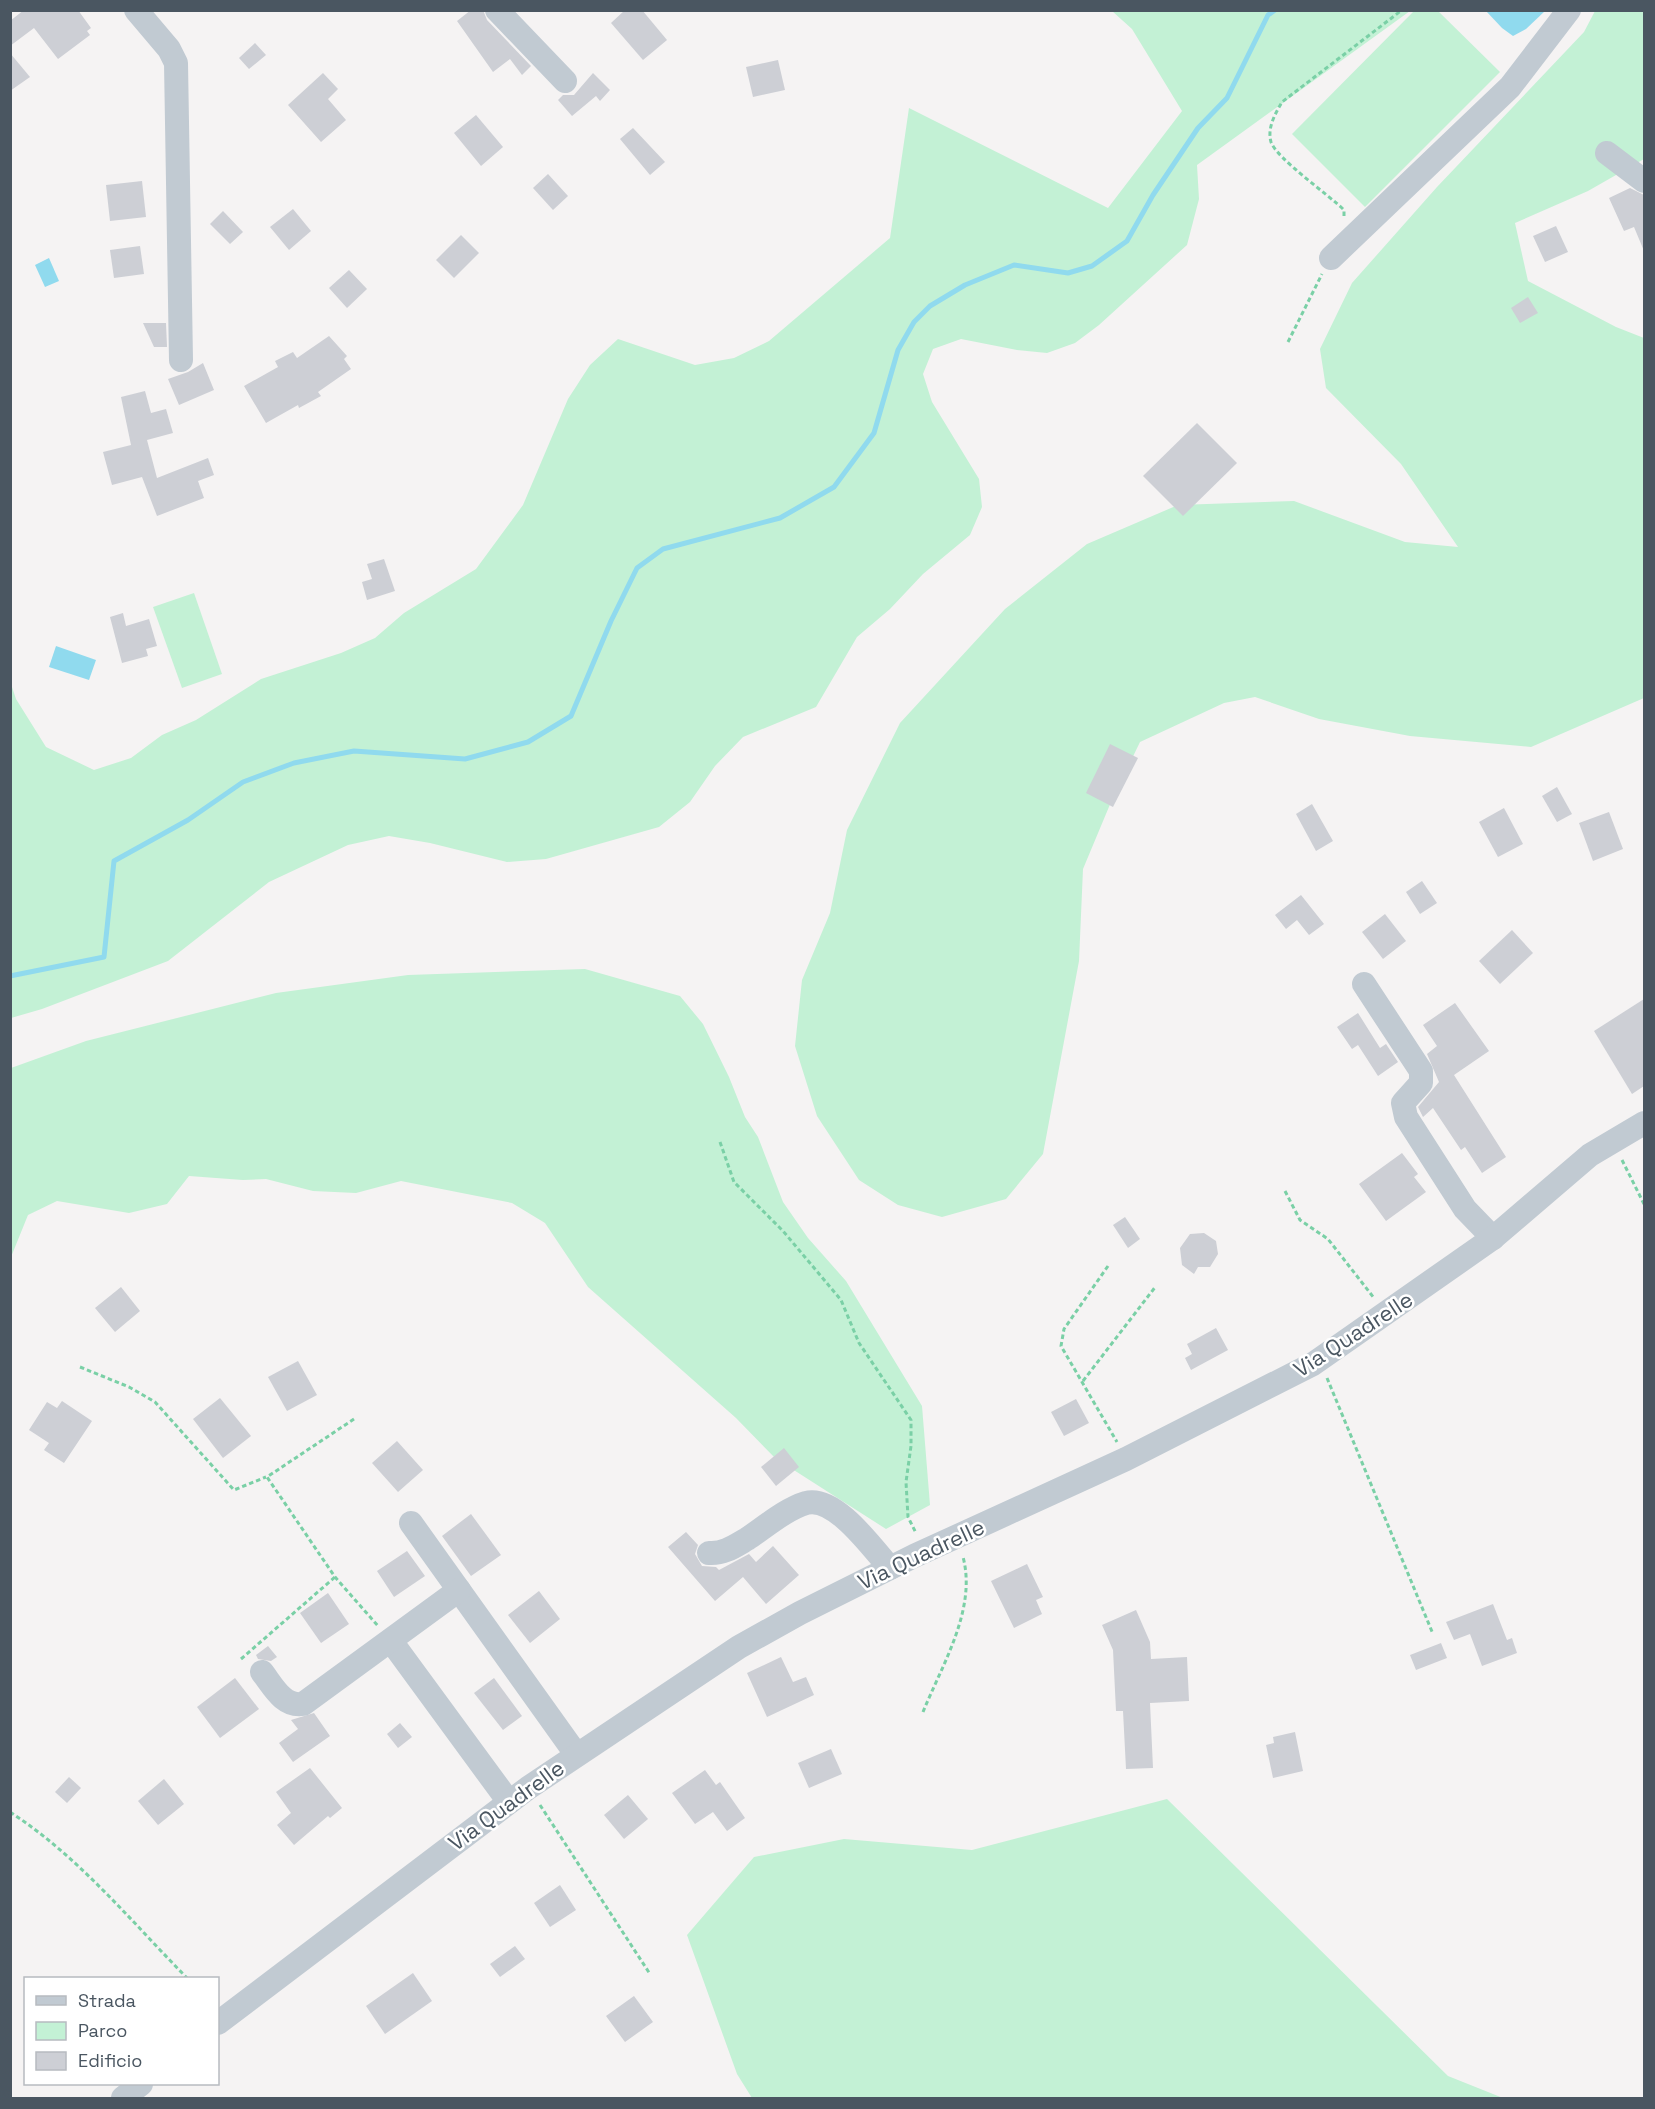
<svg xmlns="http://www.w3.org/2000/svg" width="1655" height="2109" font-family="'Space Grotesk',sans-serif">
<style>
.green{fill:#c3f1d5}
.water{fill:#90daee}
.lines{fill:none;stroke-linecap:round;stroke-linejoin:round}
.stream{stroke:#90daee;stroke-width:5}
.building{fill:#cdcfd5}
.path{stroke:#7ad0a6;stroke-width:3;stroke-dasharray:4.5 3;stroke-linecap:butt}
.minor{stroke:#c1cad2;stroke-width:24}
.labels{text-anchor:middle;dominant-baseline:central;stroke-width:5;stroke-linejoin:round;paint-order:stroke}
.street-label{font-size:22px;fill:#4a5661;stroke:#fff}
</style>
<rect width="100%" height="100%" fill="#f5f3f3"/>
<!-- green -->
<g class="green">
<polygon points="1112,11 1410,11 1197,165 1199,199 1187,245 1099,325 1075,343 1047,353 1017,350 961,339 933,349 923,374 932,402 979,479 982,507 970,535 923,574 890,609 857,637 816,707 743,737 715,766 690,802 659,827 546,859 507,862 430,843 389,836 348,845 269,882 168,961 42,1009 11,1018 11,684 16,699 46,747 94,770 131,758 162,735 196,720 261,679 341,653 375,638 404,613 476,569 523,505 568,399 590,365 618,339 695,365 734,358 769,341 890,238 909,108 1108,208 1182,111 1132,29"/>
<polygon points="1414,11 1438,11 1500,72 1365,207 1292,134"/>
<polygon points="1595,11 1644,11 1644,159 1588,191 1515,223 1528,281 1616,327 1644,338 1644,698 1531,747 1410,736 1319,719 1255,697 1224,703 1140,742 1111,802 1083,869 1079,961 1043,1154 1006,1199 942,1217 898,1205 859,1180 817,1116 795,1046 802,980 830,913 847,830 900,723 1005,609 1087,544 1178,505 1294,501 1405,542 1458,547 1401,464 1326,388 1320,349 1352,283 1437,187 1584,32"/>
<polygon points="194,593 222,674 182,688 153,607"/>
<polygon points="585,969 680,996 703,1024 729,1077 745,1117 758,1137 783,1202 808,1238 846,1281 922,1406 930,1505 886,1529 775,1458 736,1418 588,1287 545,1223 512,1203 401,1181 356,1193 313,1191 266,1179 243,1180 189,1176 167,1204 129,1213 57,1201 28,1215 11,1257 11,1068 86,1041 276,993 408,975"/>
<polygon points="1167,1799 1448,2076 1503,2098 752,2098 737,2074 687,1935 754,1857 844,1839 972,1850"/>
</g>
<!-- water -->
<g class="water">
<polygon points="1486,11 1545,11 1526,29 1513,36 1502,28"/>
<polygon points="49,258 59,281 45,287 35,265"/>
<polygon points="56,646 96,660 89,680 49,667"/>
</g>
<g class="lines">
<!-- stream -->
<polyline class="stream" points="10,976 104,957 114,861 188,820 243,782 294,763 354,751 465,759 528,742 571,716 611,621 637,568 663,549 780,518 834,487 874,433 898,350 914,322 930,306 965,285 1014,265 1068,273 1092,266 1127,241 1153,195 1198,128 1227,98 1268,15 1275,10"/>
</g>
<!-- building -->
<g class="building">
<polygon points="24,10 78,10 91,28 87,31 90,35 58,59 34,28 10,46 10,21"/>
<polygon points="471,10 483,10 487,20 531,66 522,75 510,59 493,72 457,21"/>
<polygon points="625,10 642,10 667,40 643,60 611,23"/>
<polygon points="255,43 266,55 249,69 239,58"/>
<polygon points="10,53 30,77 10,91"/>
<polygon points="778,60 785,90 753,97 746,67"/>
<polygon points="323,73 338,89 328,99 346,120 321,142 288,105"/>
<polygon points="593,73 610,90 600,101 596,96 572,116 558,100 563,95 574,95"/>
<polygon points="476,115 503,147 481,166 454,133"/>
<polygon points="633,128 665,162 650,175 620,139"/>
<polygon points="548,174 568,196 553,210 533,188"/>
<polygon points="142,181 146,217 110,221 106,185"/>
<polygon points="1630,188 1644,195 1644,251 1634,227 1624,231 1609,198"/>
<polygon points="293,209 311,231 289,250 270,227"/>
<polygon points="223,211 243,232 230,244 210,224"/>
<polygon points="1556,226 1568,252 1545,262 1533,236"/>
<polygon points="461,235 479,253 454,278 436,260"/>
<polygon points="140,246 144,274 114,278 110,250"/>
<polygon points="349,270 367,289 347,308 329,288"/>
<polygon points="1528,297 1538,313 1520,323 1511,308"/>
<polygon points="143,323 166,323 167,347 154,347"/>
<polygon points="329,336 347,356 344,359 351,369 318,392 321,396 299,408 298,405 266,423 244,386 278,367 275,361 293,352 297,358"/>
<polygon points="203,363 214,390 179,405 168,379 188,372"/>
<polygon points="145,391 151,413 166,409 173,433 147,440 157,478 208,458 214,475 198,481 204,498 157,516 142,477 112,485 103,452 131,445 121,397"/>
<polygon points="1197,423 1237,463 1183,516 1143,476"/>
<polygon points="384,559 395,591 367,600 362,582 372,579 367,564"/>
<polygon points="123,613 126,626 149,619 157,646 146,649 148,656 122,663 110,617"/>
<polygon points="1110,744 1138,758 1113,807 1086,793"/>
<polygon points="1557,787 1572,814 1557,822 1542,796"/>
<polygon points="1312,804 1333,841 1316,851 1296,814"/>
<polygon points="1504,808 1523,844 1498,857 1479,822"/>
<polygon points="1609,812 1623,849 1593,861 1579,823"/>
<polygon points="1422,881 1437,903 1420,914 1406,892"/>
<polygon points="1301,895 1324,924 1309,935 1297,920 1286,929 1275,915"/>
<polygon points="1385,914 1406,941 1383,959 1362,932"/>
<polygon points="1512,930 1533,953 1500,984 1479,961"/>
<polygon points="1644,999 1644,1086 1632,1094 1594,1031"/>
<polygon points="1455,1003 1489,1051 1454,1075 1506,1157 1482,1173 1465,1147 1461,1150 1433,1108 1423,1117 1418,1107 1439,1082 1427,1054 1437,1046 1423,1025"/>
<polygon points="1358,1013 1380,1048 1386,1044 1398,1062 1378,1076 1358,1045 1352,1049 1337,1027"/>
<polygon points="1402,1153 1418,1174 1414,1177 1426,1192 1386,1221 1359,1184"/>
<polygon points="1125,1217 1140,1239 1128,1248 1113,1225"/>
<polygon points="1204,1233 1216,1241 1218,1254 1210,1267 1198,1267 1194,1274 1182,1265 1180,1248 1190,1234"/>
<polygon points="121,1287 140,1311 115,1332 95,1308"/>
<polygon points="1216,1328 1228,1350 1191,1370 1185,1358 1192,1354 1187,1344"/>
<polygon points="298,1361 317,1395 287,1411 268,1377"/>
<polygon points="220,1398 251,1436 223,1458 193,1419"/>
<polygon points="1076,1399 1089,1423 1064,1436 1051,1412"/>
<polygon points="62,1401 92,1421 64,1463 44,1450 49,1443 29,1430 47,1402 57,1408"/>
<polygon points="397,1441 423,1470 398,1492 372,1463"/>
<polygon points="784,1448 799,1467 776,1486 761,1467"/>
<polygon points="471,1514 501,1555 471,1576 442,1536"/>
<polygon points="686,1532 698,1545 695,1554 702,1566 716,1567 719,1570 749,1554 756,1562 773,1546 799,1575 766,1604 743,1577 715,1601 668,1547"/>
<polygon points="407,1551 425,1576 394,1597 377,1571"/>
<polygon points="1027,1564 1043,1597 1036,1600 1042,1614 1014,1628 991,1581"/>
<polygon points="539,1591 560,1619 530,1643 508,1615"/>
<polygon points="328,1593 349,1624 321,1643 300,1613"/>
<polygon points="1493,1604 1507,1640 1512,1638 1517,1653 1482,1666 1470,1634 1454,1640 1446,1622"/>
<polygon points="1136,1610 1150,1642 1151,1659 1187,1657 1189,1701 1150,1703 1153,1768 1126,1769 1123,1711 1116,1711 1113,1650 1102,1625"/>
<polygon points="1441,1643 1447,1658 1416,1670 1410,1655"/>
<polygon points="268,1646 277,1657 271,1661 258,1659 256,1655"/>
<polygon points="781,1657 793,1682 806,1677 814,1695 767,1717 747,1673"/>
<polygon points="235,1678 259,1709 220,1738 197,1707"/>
<polygon points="494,1678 522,1716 503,1730 474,1693"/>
<polygon points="314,1713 330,1736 293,1762 279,1743 298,1729 291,1720"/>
<polygon points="400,1723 412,1737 398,1748 387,1734"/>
<polygon points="1295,1732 1303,1771 1273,1778 1266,1745 1274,1743 1273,1737"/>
<polygon points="831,1749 842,1774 809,1788 798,1763"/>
<polygon points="310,1768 342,1808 330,1818 328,1816 294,1845 277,1825 291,1813 276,1792"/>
<polygon points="705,1770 716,1785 720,1782 745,1818 727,1831 713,1812 695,1824 672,1793"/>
<polygon points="69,1777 81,1788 67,1803 55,1792"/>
<polygon points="164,1779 184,1804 158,1825 138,1801"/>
<polygon points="628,1795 648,1819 624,1839 604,1815"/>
<polygon points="560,1885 576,1910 550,1927 534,1903"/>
<polygon points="515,1946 525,1959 500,1977 490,1964"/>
<polygon points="413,1973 432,2001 385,2034 366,2006"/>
<polygon points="634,1996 653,2022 625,2042 606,2016"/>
</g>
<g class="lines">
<!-- path -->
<g class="path">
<path d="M1344,216V210C1329,195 1276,158 1271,142C1267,128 1275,114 1282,102L1402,10"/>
<polyline points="1288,342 1322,274"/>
<polyline points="720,1142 734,1182 783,1231 841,1300 859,1343 911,1420 911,1446 906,1482 908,1517 916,1533"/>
<polyline points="1622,1160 1644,1204"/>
<polyline points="1285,1191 1300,1220 1328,1239 1374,1298"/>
<polyline points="1108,1266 1064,1329 1061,1346 1117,1442"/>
<polyline points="80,1367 129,1387 155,1402 234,1490 266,1477"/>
<polyline points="1327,1378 1433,1634"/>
<polyline points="1083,1381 1156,1286"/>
<polyline points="354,1419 267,1477 335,1577 378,1626"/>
<polyline points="241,1659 335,1577"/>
<path d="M923,1712C942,1665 977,1609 963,1557"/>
<polyline points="540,1805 650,1974"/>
<path d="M10,1812C78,1856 131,1921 187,1978"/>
</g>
<!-- minor -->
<g class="minor">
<polyline points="136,10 169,49 176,63 181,360"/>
<polyline points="497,10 565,81"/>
<polyline points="1607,153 1644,181"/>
<polyline points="1331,258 1510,87 1569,10"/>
<polyline points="1364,984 1421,1071 1421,1083 1403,1103 1406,1117 1465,1209 1493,1238"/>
<polyline points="411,1523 576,1754"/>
<path d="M709,1553C724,1554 735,1546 747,1539C765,1527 786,1509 806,1503C835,1495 873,1549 890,1568"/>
<polyline points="391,1641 509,1802"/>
<path d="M262,1672C273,1686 283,1707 303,1704L459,1590"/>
<polyline points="218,2023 528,1788 739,1647 800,1613 914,1556 1126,1459 1313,1364 1493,1238 1590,1155 1644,1123"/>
<polyline points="123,2098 141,2084"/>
</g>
</g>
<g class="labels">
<!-- street labels -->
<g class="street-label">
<text transform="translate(1353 1334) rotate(-33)">Via Quadrelle</text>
<text transform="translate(921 1554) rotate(-25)">Via Quadrelle</text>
<text transform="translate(506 1805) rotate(-36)">Via Quadrelle</text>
</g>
</g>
<!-- border -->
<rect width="1655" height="2109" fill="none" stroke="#4a5661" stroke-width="24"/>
<!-- legend -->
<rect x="24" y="1977" width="195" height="108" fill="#ffffff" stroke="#b7bbc0" stroke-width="1.5"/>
<rect x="36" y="1996" width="30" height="9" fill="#c1cad2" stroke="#b7bbc0" stroke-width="1.5"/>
<text x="78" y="2007" font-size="18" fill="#4a5661">Strada</text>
<rect x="36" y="2022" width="30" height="18" fill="#c3f1d5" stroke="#b7bbc0" stroke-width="1.5"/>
<text x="78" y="2037" font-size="18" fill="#4a5661">Parco</text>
<rect x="36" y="2052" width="30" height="18" fill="#cdcfd5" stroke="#b7bbc0" stroke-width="1.5"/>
<text x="78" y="2067" font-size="18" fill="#4a5661">Edificio</text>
</svg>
